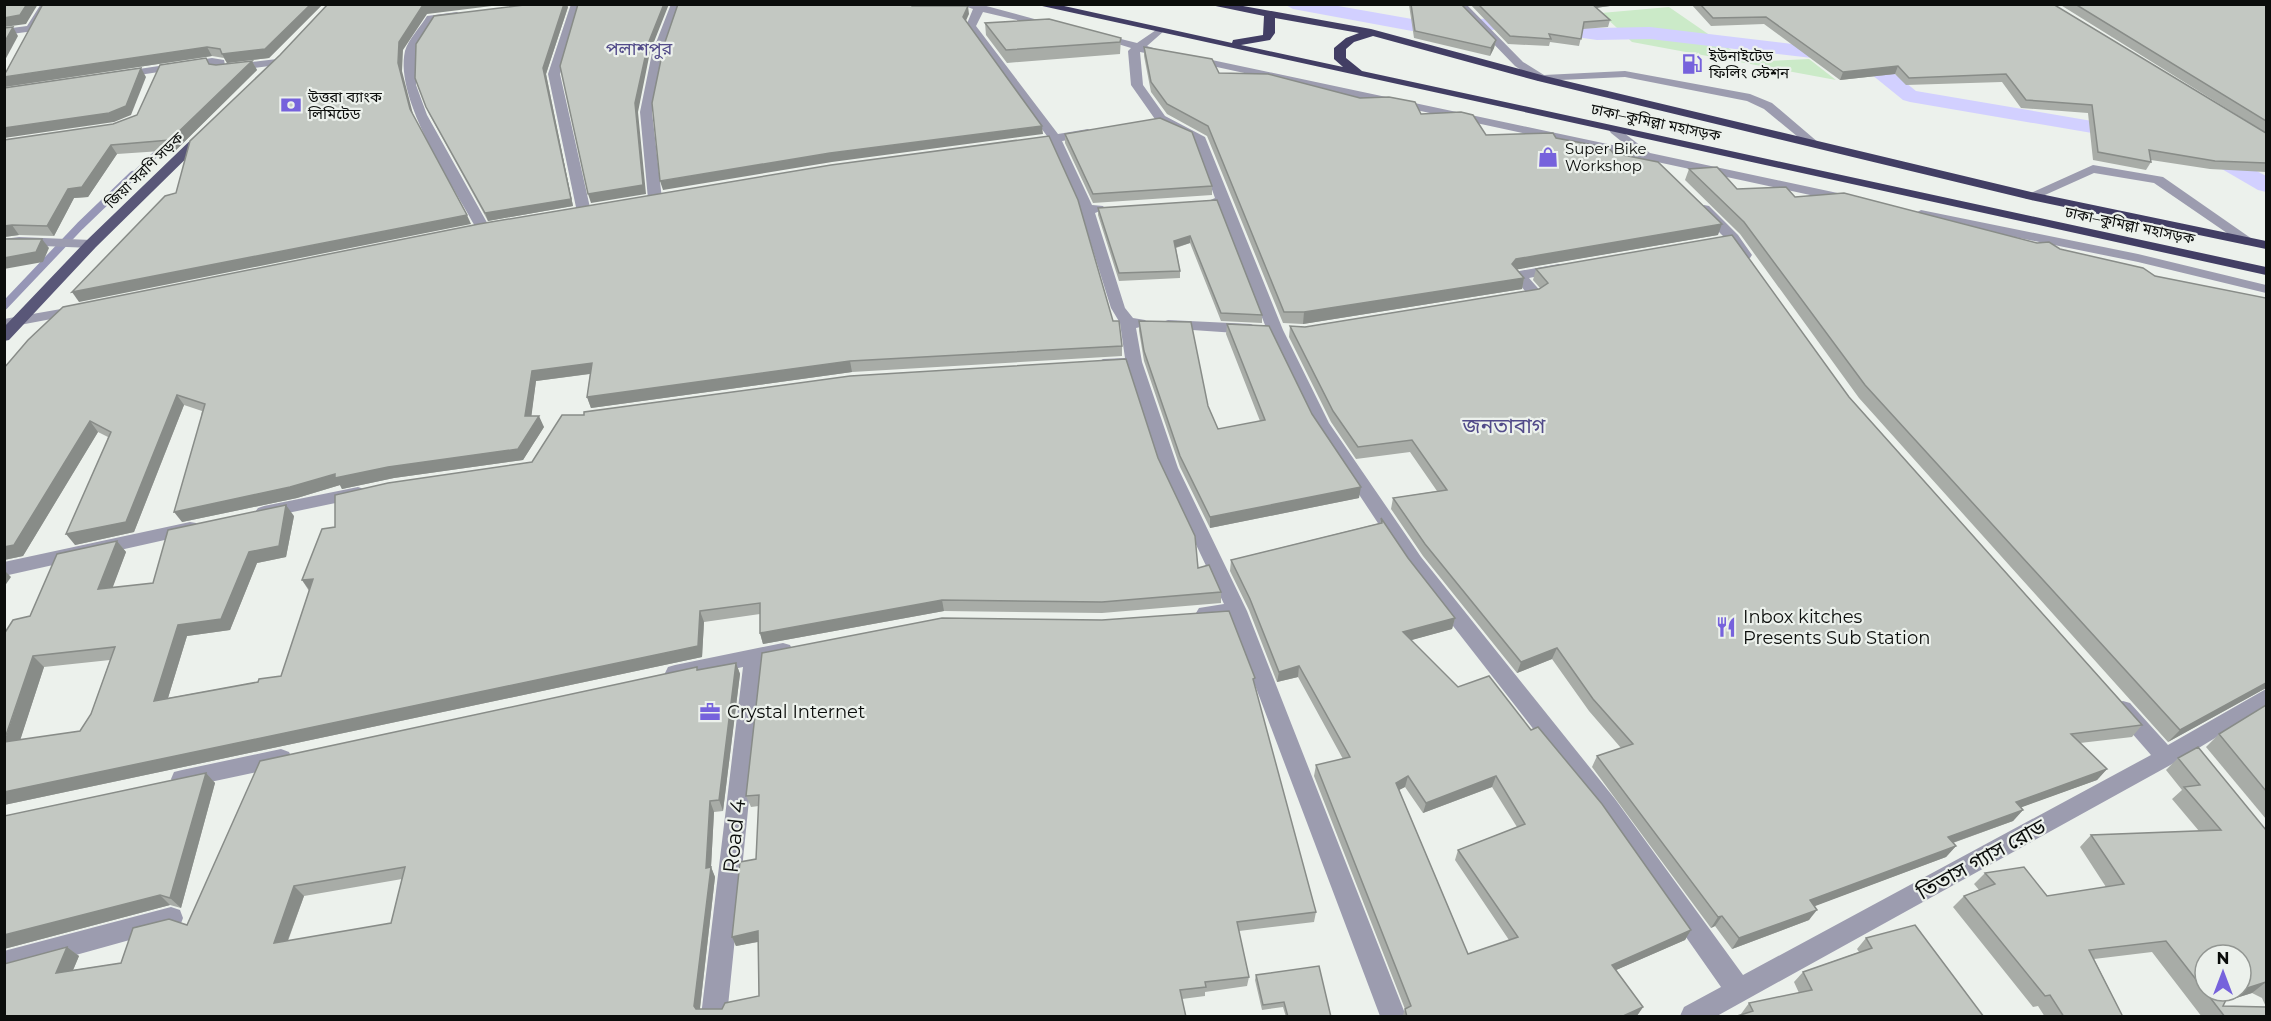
<svg xmlns="http://www.w3.org/2000/svg" width="2271" height="1021" font-family="Montserrat,'Noto Sans Bengali',sans-serif">
<style>
.green{fill:#cbeac8}
.lines{fill:none;stroke-linecap:round;stroke-linejoin:round}
.stream-far1{stroke:#9696b6;stroke-width:6}
.stream{stroke:#9696b6;stroke-width:8}
.canal{fill:#d2d0ff;fill-rule:evenodd}
.minor{fill:#9c9caf;fill-rule:evenodd}
.major{fill:#595778;fill-rule:evenodd}
.highway{fill:#423e64;fill-rule:evenodd}
.wall{fill:#a8aca7;fill-rule:evenodd}
.shaded-wall{fill:#888c88}
.building{fill:#c3c8c2;stroke:#888c88;stroke-width:1.5;fill-rule:evenodd}
.labels{text-anchor:middle;dominant-baseline:central;stroke-width:4.5;stroke-linejoin:round;paint-order:stroke}
.far-poi-label{font-size:15px;fill:#0b0d0b;stroke:#ecf1ec;text-anchor:start}
.far-street-label{font-size:15px;fill:#0b0d0b;stroke:#ecf1ec}
.far-quarter-label{font-size:18px;fill:#514a89;stroke:#ecf1ec}
.poi-label{font-size:18px;fill:#0b0d0b;stroke:#ecf1ec;text-anchor:start}
.quarter-label{font-size:21px;fill:#514a89;stroke:#ecf1ec}
.near-street-label{font-size:21px;fill:#0b0d0b;stroke:#ecf1ec}
</style>
<rect width="100%" height="100%" fill="#ecf1ec"/>
<!-- green -->
<polygon class="green" points="1669,7 1740,56 1768,61 1809,59 1836,80 1632,42 1601,13"/>
<g class="lines">
<!-- stream-far1 -->
<polyline class="stream-far1" points="132,177 166,144"/>
<!-- stream -->
<polyline class="stream" points="4,306 80,226 133,175"/>
<!-- canal -->
<g class="canal">
<polygon points="1284,4 1327,4 1412,19 1469,20 1513,16 1597,28 1650,27 1850,51 1880,62 1916,91 2133,128 2141,129 2144,134 2141,139 2133,140 1910,102 1903,100 1866,70 1846,62 1650,39 1597,40 1513,28 1469,32 1412,31 1293,9"/>
<polygon points="2204,142 2266,176 2266,192 2258,190 2196,154 2193,149 2196,144"/>
</g>
<!-- minor -->
<g class="minor">
<polygon points="41,4 52,4 34,31 4,35 4,29 27,26"/>
<polygon points="571,4 581,4 560,74 591,212 584,216 577,212 548,74"/>
<polygon points="671,4 681,4 664,53 652,112 662,199 655,203 648,199 640,112 652,53"/>
<polygon points="959,4 979,4 1060,26 1055,29 983,12 976,26 1058,134 1088,129 1094,133 1088,137 1062,141 1092,205 1103,206 1105,209 1095,213 1125,308 1133,318 1145,320 1148,323 1145,326 1136,328 1142,362 1178,468 1247,611 1406,1016 1380,1016 1230,619 1199,618 1196,613 1199,608 1224,604 1160,468 1128,367 1103,369 1095,364 1103,359 1125,358 1120,323 1111,308 1080,209 1051,143 1027,147 1021,143 1047,136 966,26 973,9"/>
<polygon points="1455,4 1466,4 1523,62 1544,75 1625,71 1750,94 1772,103 1819,143 1817,146 1809,146 1764,109 1747,101 1625,77 1538,81 1515,66"/>
<path d="M457,12L462,15L461,17L435,21L417,50L416,85L427,115L490,228L483,232L476,228C453,185 394,100 405,51C408,40 421,26 427,16Z"/>
<polygon points="1159,28 1164,31 1147,46 1172,54 1166,57 1140,52 1143,85 1165,116 1205,137 1283,330 1329,423 1421,557 1615,799 1743,975 2151,755 2116,715 2113,709 2116,703 2123,701 2130,703 2168,745 2266,689 2266,707 2174,763 1717,1016 1680,1016 1684,1007 1721,987 1599,813 1407,567 1315,428 1267,330 1218,206 1208,205 1206,202 1215,198 1194,139 1157,122 1131,85 1128,51 1131,48 1092,36 1097,33 1137,43"/>
<polygon points="1193,56 1631,149 1611,133 1609,130 1615,126 1650,153 1847,195 1854,199 1847,203 1189,61 1187,59"/>
<polygon points="212,58 224,60 225,65 277,59 283,62 277,65 221,72 214,71 212,64 119,78 113,75 119,72"/>
<polygon points="2093,165 2163,177 2255,241 2248,245 2243,244 2154,183 2094,173 2036,199 2026,199 2024,196"/>
<polygon points="1704,205 1709,206 1738,235 1752,255 1750,258 1740,258 1728,241 1699,212 1697,209"/>
<polygon points="1921,210 2138,254 2266,285 2266,293 2138,262 1916,217 1914,214"/>
<polygon points="19,237 91,240 98,244 91,248 19,245 4,247 4,239"/>
<polygon points="1559,264 1566,268 1564,271 1529,278 1543,294 1541,297 1511,300 1509,297 1511,294 1525,291 1512,275 1514,272"/>
<polygon points="78,306 85,310 83,313 4,328 4,319"/>
<polygon points="1168,320 1251,324 1259,329 1251,334 1163,328 1160,325 1163,322"/>
<polygon points="358,487 364,489 367,493 364,497 264,518 258,516 255,512 258,508 264,506"/>
<polygon points="190,522 196,523 199,528 196,533 4,576 4,562"/>
<polygon points="783,643 790,645 793,651 790,657 763,663 727,1016 701,1016 743,667 675,681 668,679 665,673 668,667 675,665"/>
<polygon points="281,749 289,752 292,758 289,764 281,767 182,788 174,786 171,779 174,772 182,770"/>
<polygon points="171,907 180,910 183,918 180,926 4,975 4,951"/>
</g>
<!-- major -->
<polygon class="major" points="205,129 209,130 209,136 96,247 9,340 4,341 4,327 86,241 201,130"/>
<!-- highway -->
<path class="highway" d="M1033,4H1055L1232,43L1233,40L1263,35L1264,16L1206,4H1232L1371,29L1545,76L2031,192L2266,241V249L2031,200L1538,81L1373,36L1354,42L1346,49V58L1362,71L2266,267V275ZM1275,18L1359,33L1346,38L1334,48V59L1343,67L1241,45L1270,40L1275,33Z"/>
</g>
<!-- wall -->
<g class="wall">
<polygon points="43,4 323,4 269,58 227,63 224,58 212,56 4,87 4,73 6,72"/>
<polygon points="1380,4 1461,4 1496,40 1494,48 1490,56 1414,38 1409,5"/>
<polygon points="1470,4 1611,4 1610,6 1596,8 1610,20 1608,27 1583,29 1579,46 1550,42 1549,46 1508,44"/>
<polygon points="1691,4 2053,4 2266,133 2266,172 2210,169 2151,160 2151,162 2146,170 2093,160 2088,113 2021,108 2002,82 1906,85 1895,74 1840,80 1764,24 1711,26"/>
<polygon points="2059,4 2266,4 2266,133"/>
<polygon points="568,7 546,74 573,206 488,221 429,114 426,107"/>
<polygon points="985,23 1121,38 1120,54 1007,63 986,35"/>
<polygon points="1144,47 1219,73 1421,114 1486,135 1556,138 1613,153 1718,235 1517,269 1524,278 1522,289 1303,324 1283,323 1207,136 1167,114 1151,92 1144,56"/>
<polygon points="252,61 257,70 176,150 117,154 88,197 74,198 54,236 19,235 4,237 4,140 113,124 137,115 209,64 216,65"/>
<polygon points="1065,134 1212,186 1212,195 1093,203 1065,143"/>
<polygon points="1689,169 1737,189 2266,688 2168,742 1859,398 1740,234 1685,180"/>
<polygon points="1217,200 1262,315 1262,323 1221,321 1190,243 1176,248 1180,271 1180,278 1119,281 1098,215 1098,208"/>
<polygon points="1536,269 1849,397 2142,725 2132,737 2080,743 2107,769 2097,780 2021,807 2023,810 2013,821 1953,843 1956,846 1946,857 1814,906 1809,920 1732,949 1715,926 1711,928 1592,767 1597,756 1621,748 1589,711 1552,659 1517,673 1423,556 1391,509 1393,498 1437,491 1410,452 1356,459 1331,422 1289,337 1290,326 1305,327 1539,289 1540,288 1533,280"/>
<polygon points="1113,321 1122,346 1122,356 852,372 591,408 587,397 590,374 536,381 531,416 544,427 523,460 394,478 342,489 340,485 297,498 182,522 202,411 184,405 134,532 75,545 108,437 98,432 23,556 4,560 4,368"/>
<polygon points="1139,321 1208,406 1218,429 1260,421 1226,334 1227,324 1312,414 1359,498 1210,528 1180,467 1144,361 1139,331"/>
<path d="M1158,458L1198,568L1221,592V603L1102,613L944,611L763,644L760,633V614L704,622L702,657L4,805L30,616L117,541L126,552L112,588L153,583L294,516L286,557L257,563L230,630L187,636L168,698L258,682L281,676L309,591L302,580ZM110,660L91,714L80,731L20,740L44,667Z"/>
<path d="M1381,518L1408,558L1455,618L1452,629L1411,640L1691,930L1685,940L1616,970L1643,1007L1637,1016L1402,1017L1405,1009L1314,776L1316,765L1343,759L1298,677L1277,682L1249,610L1230,571L1231,560L1380,523ZM1405,787L1423,813L1492,787L1517,827L1458,850L1455,860L1509,940L1468,954L1399,790Z"/>
<path d="M736,663L740,674L723,811L714,812L711,867L715,877L700,1009H722L759,996L758,942L736,946L732,937L756,859L759,806L751,807L746,796L1254,686L1316,912L1314,922L1239,931L1249,977L1247,986L1205,992V996L1182,999L1186,1017H4L67,947L79,956L73,970L121,963L187,925L697,667L698,670ZM402,879L391,923L288,941L304,896Z"/>
<polygon points="2266,705 2266,819 2206,747 2219,734"/>
<path d="M2178,758L2266,830V1017H2202L2152,952L2094,959L2123,1017H2045L2038,1006L2033,1007L1953,907L1964,896L1979,890L1974,884L1985,873L2047,896L2106,887L2080,847L2091,835L2199,831L2172,799L2182,790L2166,770ZM2252,993L2262,998L2266,1007L2223,1006L2226,1001Z"/>
<polygon points="206,773 215,783 181,908 170,905 4,949"/>
<polygon points="1866,938 1984,1017 1741,1014 1749,1003 1799,993 1794,982 1803,972 1859,952 1857,949"/>
<polygon points="1256,975 1331,1017 1286,1017 1283,1007 1262,1010 1255,980"/>
</g>
<!-- shaded-wall -->
<g class="shaded-wall">
<polygon points="27,4 38,4 26,24 4,27 4,18"/>
<polygon points="311,4 323,4 269,58 227,63 222,54"/>
<polygon points="431,4 508,4 427,14 403,50 402,71 414,118 410,109 398,63 399,42 423,5"/>
<polygon points="564,4 567,4 568,7 546,74 573,206 488,221 485,213 543,68"/>
<polygon points="664,4 669,4 650,52 638,112 646,194 591,203 588,194 635,103 648,44"/>
<polygon points="1588,4 1611,4 1610,6 1587,9"/>
<polygon points="968,6 969,14 964,25 963,17"/>
<polygon points="13,27 18,36 4,62 4,43"/>
<polygon points="1496,40 1494,48 1490,56 1491,48"/>
<polygon points="207,47 212,56 4,87 4,77"/>
<polygon points="252,61 257,70 176,150 170,140"/>
<polygon points="1898,66 1895,74 1840,80 1843,72"/>
<polygon points="141,68 146,77 131,115 114,122 4,138 4,128"/>
<polygon points="1042,126 1043,134 832,162 663,190 660,181 830,153"/>
<polygon points="111,145 117,154 88,197 74,198 54,236 47,226 68,189"/>
<polygon points="467,215 471,224 79,302 72,292"/>
<polygon points="1722,224 1718,235 1514,270 1512,264 1516,259"/>
<polygon points="12,225 19,235 4,237 4,226"/>
<polygon points="1190,236 1190,243 1174,248 1174,241"/>
<polygon points="42,239 49,248 43,262 4,269 4,258"/>
<polygon points="1524,278 1522,289 1303,324 1304,312"/>
<polygon points="850,361 852,372 591,408 587,397"/>
<polygon points="592,363 596,373 536,381 530,427 525,416 532,371"/>
<polygon points="177,395 184,405 134,532 75,545 66,534"/>
<polygon points="539,416 544,427 523,460 394,478 342,489 340,485 297,498 182,522 174,512 335,474"/>
<polygon points="90,421 98,432 23,556 4,560 4,547"/>
<polygon points="1361,487 1359,498 1210,528 1210,517"/>
<polygon points="286,505 294,516 286,557 257,563 230,630 187,636 164,711 154,701 178,625 249,552"/>
<polygon points="117,541 126,552 108,600 98,589"/>
<polygon points="4,570 11,577 4,587"/>
<polygon points="313,579 310,591 302,580"/>
<polygon points="942,600 944,611 763,644 760,633"/>
<polygon points="700,611 704,622 702,657 4,805 4,792"/>
<polygon points="1455,618 1452,629 1401,643 1403,632"/>
<polygon points="1557,648 1552,659 1517,673 1521,662"/>
<polygon points="33,656 44,667 16,753 4,742"/>
<polygon points="736,663 740,674 723,811 719,800"/>
<polygon points="1299,666 1298,677 1277,682 1279,672"/>
<polygon points="2266,683 2266,688 2168,742 2180,730"/>
<polygon points="2107,769 2097,780 2006,813 2016,802"/>
<polygon points="206,773 215,783 181,908 170,898"/>
<polygon points="1408,776 1405,787 1393,793 1396,783"/>
<polygon points="1496,776 1492,787 1423,813 1426,803"/>
<polygon points="710,801 714,812 711,867 715,877 699,1016 694,1006 706,868"/>
<polygon points="2023,810 2013,821 1938,848 1948,837"/>
<polygon points="1956,846 1946,857 1802,911 1810,900"/>
<polygon points="294,886 304,896 283,953 274,943"/>
<polygon points="160,895 170,905 4,949 4,935"/>
<polygon points="1817,910 1809,920 1732,949 1739,938"/>
<polygon points="1722,916 1715,926 1711,928 1718,917"/>
<polygon points="1691,930 1685,940 1607,974 1612,965"/>
<polygon points="758,931 762,941 736,946 732,937"/>
<polygon points="67,947 79,956 68,982 56,973"/>
<polygon points="2266,982 2252,993 2214,1005 2229,994"/>
<polygon points="1643,1007 1636,1017 1621,1017"/>
</g>
<!-- building -->
<g class="building">
<polygon points="4,4 27,4 20,15 4,18"/>
<polygon points="43,4 311,4 265,49 222,54 220,49 207,47 4,77 4,73 6,72"/>
<polygon points="328,4 431,4 423,5 399,42 398,63 410,109 467,215 72,292 165,196 176,193 190,141 280,55"/>
<polygon points="532,4 564,4 543,68 571,199 485,213 426,107 415,78 416,44 434,16"/>
<polygon points="578,4 664,4 648,44 635,103 643,185 588,194 560,66"/>
<polygon points="678,4 909,4 912,6 968,6 963,17 1042,126 830,153 660,181 652,103 664,45"/>
<polygon points="1411,4 1461,4 1496,40 1491,48 1415,31"/>
<polygon points="1478,4 1592,4 1610,20 1584,22 1581,39 1549,34 1551,39 1510,36"/>
<polygon points="1700,4 2053,4 2266,133 2266,163 2215,161 2149,150 2151,162 2098,152 2092,105 2026,100 2006,74 1909,78 1898,66 1843,72 1766,17 1713,18"/>
<polygon points="2075,4 2266,4 2266,121"/>
<polygon points="1049,19 1121,38 1120,42 1006,50 985,23"/>
<polygon points="13,27 4,43 4,28"/>
<polygon points="1144,47 1212,59 1219,73 1268,74 1360,98 1389,97 1415,102 1421,114 1461,112 1473,115 1486,135 1553,133 1556,138 1609,148 1613,153 1658,162 1722,224 1516,259 1512,264 1524,278 1304,312 1284,312 1208,126 1167,104 1151,82"/>
<polygon points="206,58 209,64 216,65 252,61 170,140 111,145 82,187 68,189 47,226 12,225 4,226 4,140 113,124 137,115 160,65"/>
<polygon points="141,68 126,106 109,113 4,128 4,88"/>
<polygon points="1160,118 1192,132 1212,186 1093,194 1065,134"/>
<polygon points="1049,136 1078,200 1113,321 1119,321 1122,346 850,361 587,397 592,363 532,371 525,416 539,416 518,449 388,467 335,478 335,474 290,487 174,512 205,404 177,395 126,522 66,534 111,432 90,421 14,545 4,547 4,368 28,340 63,307 479,224 831,165"/>
<polygon points="1717,167 1737,189 1786,187 1795,197 1844,193 2037,243 2049,242 2060,249 2143,268 2155,276 2266,298 2266,683 2180,730 1865,385 1744,222 1689,169"/>
<polygon points="1217,200 1262,315 1221,313 1190,236 1174,241 1180,271 1119,273 1098,208"/>
<polygon points="1732,235 1849,397 2142,725 2071,734 2107,769 2016,802 2023,810 1948,837 1956,846 1810,900 1817,910 1739,938 1722,916 1718,917 1597,756 1633,744 1593,699 1557,648 1521,662 1425,544 1393,498 1447,490 1412,440 1358,447 1333,411 1290,326 1305,327 1539,289 1548,283 1536,269"/>
<polygon points="4,239 42,239 36,252 4,258"/>
<polygon points="1139,321 1191,322 1208,406 1218,429 1265,420 1227,324 1269,326 1312,414 1361,487 1210,517 1180,456 1144,351"/>
<polygon points="1126,359 1158,458 1195,536 1198,568 1209,565 1221,592 1102,602 942,600 760,633 760,603 700,611 698,646 4,792 4,742 80,731 91,714 115,647 33,656 4,741 4,634 13,620 30,616 57,554 117,541 98,589 153,583 168,530 286,505 279,546 249,552 221,619 178,625 154,701 258,682 259,679 281,676 313,579 302,580 322,529 335,527 335,495 388,483 532,462 562,415 584,415 584,412 850,376"/>
<path d="M1381,518L1408,558L1455,618L1403,632L1458,687L1489,676L1531,730L1538,727L1602,804L1691,930L1612,965L1643,1007L1621,1017H1407L1405,1009L1411,1006L1316,765L1350,757L1299,666L1279,672L1250,599L1231,560L1382,523ZM1408,776L1426,803L1496,776L1525,824L1458,850L1518,937L1468,954L1396,783Z"/>
<path d="M1229,611L1255,678L1253,679L1316,912L1237,922L1249,977L1205,982L1206,987L1180,990L1186,1017H4V964L67,947L56,973L121,963L133,928L169,919L187,925L260,761L697,667V670L736,663L719,800L710,801L706,868L711,867L694,1006L696,1009H722L725,1003L759,996L758,931L732,937L740,862L756,859L759,795L746,796L762,653L942,618L1102,620ZM405,867L391,923L274,943L294,886Z"/>
<polygon points="2266,705 2266,791 2219,734"/>
<polygon points="2198,747 2266,830 2266,982 2241,990 2241,955 2205,955 2205,991 2166,941 2089,950 2123,1017 2064,1017 2050,995 2045,996 1964,896 1995,884 1985,873 2024,867 2047,896 2124,884 2091,835 2221,830 2184,787 2200,785 2178,758"/>
<polygon points="206,773 170,898 160,895 4,935 4,816"/>
<polygon points="1915,925 1984,1017 1734,1017 1753,1011 1749,1003 1812,990 1803,972 1872,948 1866,938"/>
<polygon points="1319,966 1331,1017 1288,1017 1284,1002 1263,1005 1256,975"/>
<polygon points="2205,991 2239,991 2229,994 2223,1006 2266,1007 2266,1017 2225,1017"/>
</g>
<!-- icons -->
<defs>
<g id="fuel-bare" transform="scale(1.62)"><path d="M-5.5-6h7V0h2V4h1.3V-2.5L3-4.5l.8-.8L6-3V5H2.5V1h-1V6h-7ZM-4.2-4.7v3.2H.2V-4.7Z" fill="#7662dc" stroke="#ecf1ec" stroke-width="2.5" paint-order="stroke"/></g>
<g id="bank-bare" transform="scale(1.62)"><path d="M-6-4H6V4H-6ZM0-2.3a2.3 2.3 0 1 0 0 4.6a2.3 2.3 0 1 0 0-4.6Z" fill="#7662dc" stroke="#ecf1ec" stroke-width="2.5" paint-order="stroke"/></g>
<g id="shop-bare" transform="scale(1.62)"><path d="M-5-2.5h2.3a2.7 3.5 0 0 1 5.4 0H5L5.5 6h-11ZM-1.5-2.5h3a1.5 2.3 0 0 0-3 0Z" fill="#7662dc" stroke="#ecf1ec" stroke-width="2.5" paint-order="stroke"/></g>
<g id="restaurant-bare" transform="scale(1.62)"><path d="M-5-6h1v4h1v-4h1v4h1v-4h1v5L-1.5 .5V6h-2V.5L-5-1ZM5-6V6H3V1.5H1.5Q1.5-4 5-6Z" fill="#7662dc" stroke="#ecf1ec" stroke-width="2.5" paint-order="stroke"/></g>
<g id="office-bare" transform="scale(1.62)"><path d="M-6-3h4V-5.5h4V-3h4V5H-6ZM-1-4.5V-3h2v-1.5ZM-6 0V1H6V0Z" fill="#7662dc" stroke="#ecf1ec" stroke-width="2.5" paint-order="stroke"/></g>
</defs>
<g fill-rule="evenodd">
<use href="#fuel-bare" x="1692" y="64"/>
<use href="#bank-bare" x="291" y="105"/>
<use href="#shop-bare" x="1548" y="157"/>
<use href="#restaurant-bare" x="1726" y="627"/>
<use href="#office-bare" x="710" y="712"/>
</g>
<g class="labels">
<!-- far-poi labels -->
<g class="far-poi-label">
<text x="1709" y="55">ইউনাইটেড<tspan x="1709" dy="17">ফিলিং স্টেশন</tspan></text>
<text x="308" y="96">উত্তরা ব্যাংক<tspan x="308" dy="17">লিমিটেড</tspan></text>
<text x="1565" y="148">Super Bike<tspan x="1565" dy="17">Workshop</tspan></text>
</g>
<!-- far-street labels -->
<g class="far-street-label">
<text transform="translate(1656 122) rotate(12)">ঢাকা–কুমিল্লা মহাসড়ক</text>
<text transform="translate(144 170) rotate(-44)">জিয়া সরণি সড়ক</text>
<text transform="translate(2130 225) rotate(12)">ঢাকা–কুমিল্লা মহাসড়ক</text>
</g>
<!-- far-quarter labels -->
<g class="far-quarter-label">
<text x="639" y="49">পলাশপুর</text>
</g>
<!-- poi labels -->
<g class="poi-label">
<text x="1743" y="617">Inbox kitches<tspan x="1743" dy="21">Presents Sub Station</tspan></text>
<text x="727" y="712">Crystal Internet</text>
</g>
<!-- quarter labels -->
<g class="quarter-label">
<text x="1504" y="425">জনতাবাগ</text>
</g>
<!-- near-street labels -->
<g class="near-street-label">
<text transform="translate(734 836) rotate(-84)">Road 4</text>
<text transform="translate(1981 859) rotate(-29)">তিতাস গ্যাস রোড</text>
</g>
</g>
<!-- border -->
<rect width="2271" height="1021" fill="none" stroke="#0b0d0b" stroke-width="12"/>
<!-- north arrow -->
<g transform="translate(2223 973)"><circle r="28" fill="#ecf1ec" stroke="#929692" stroke-width="1.5"/>
<path d="M0-4.5L10 22L0 15L-10 22Z" fill="#7662dc"/>
<text y="-9" font-size="16" font-weight="bold" text-anchor="middle" fill="#0b0d0b">N</text>
</g>
</svg>
